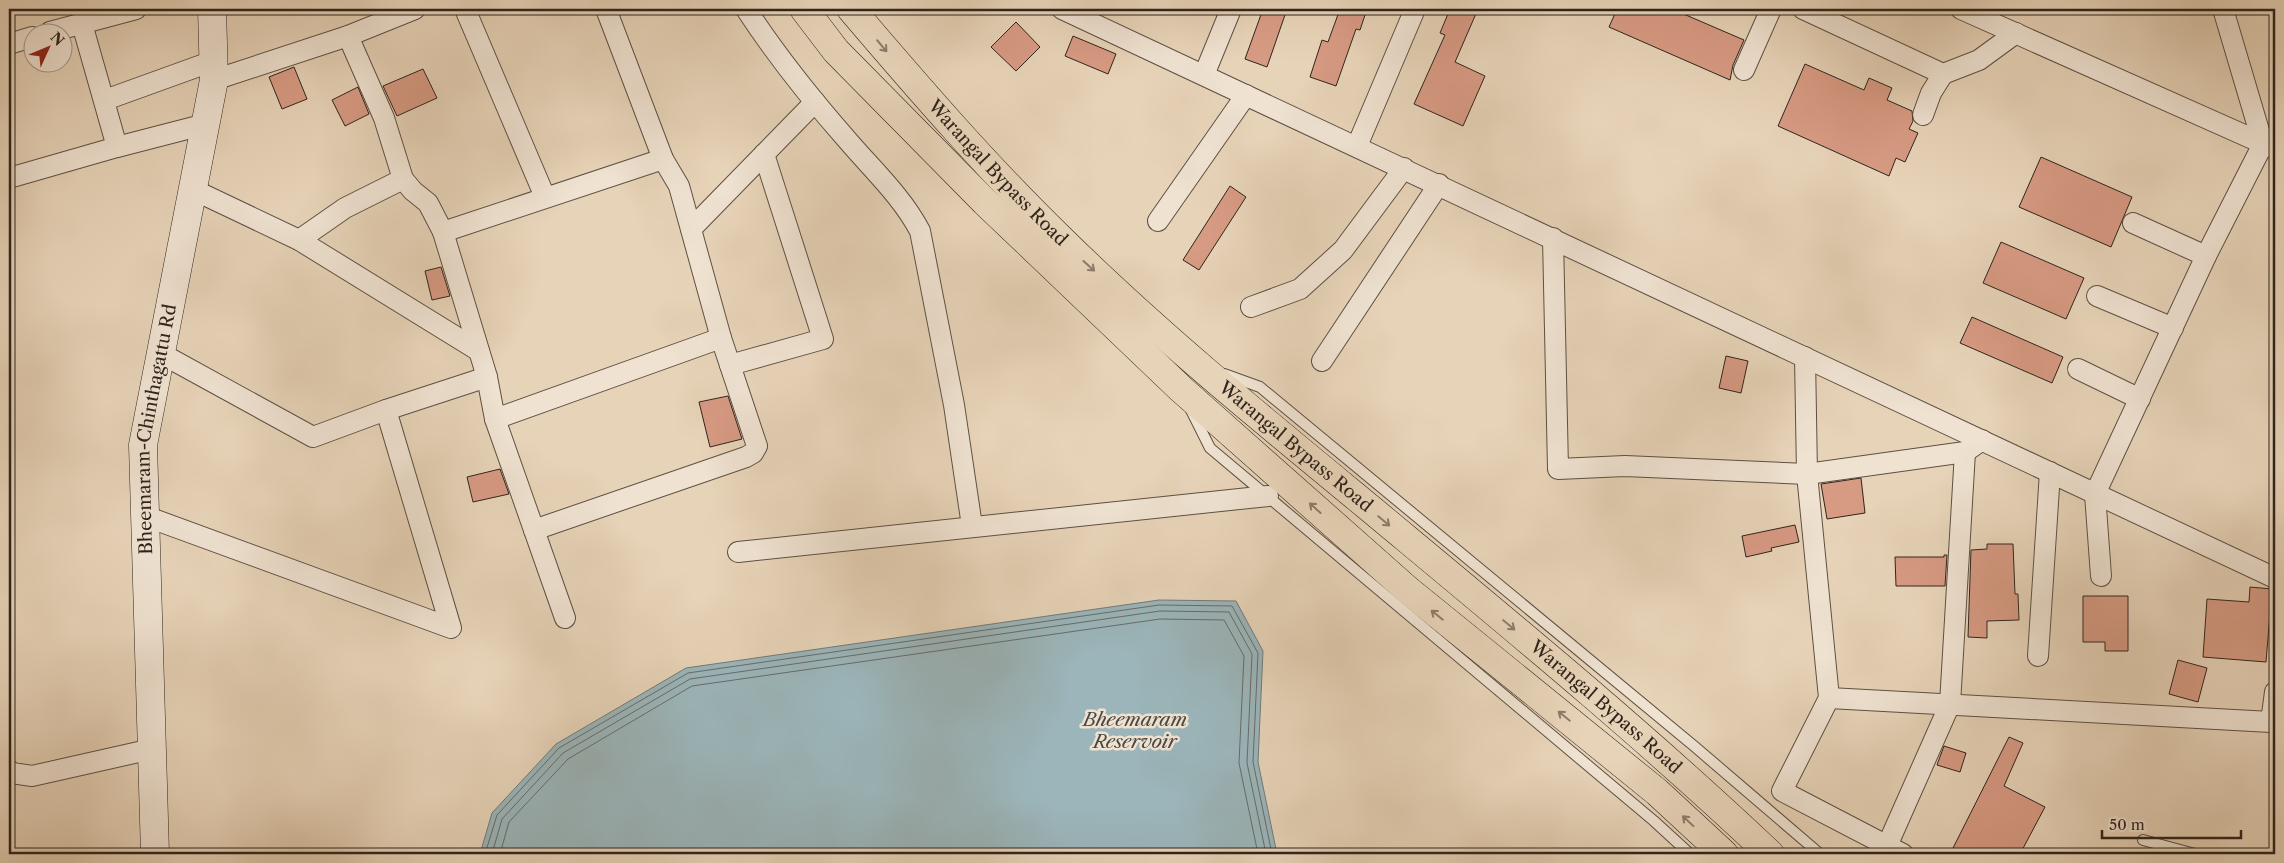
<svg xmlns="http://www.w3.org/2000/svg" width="2284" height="863" font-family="'Libre Caslon Text',serif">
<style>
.water{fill:#9bb5ba;stroke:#707b7b}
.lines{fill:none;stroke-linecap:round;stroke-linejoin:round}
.shore{stroke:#656c6b;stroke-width:1}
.building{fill:#d79a83;stroke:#2f241c}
.lane-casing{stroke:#5d5043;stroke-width:12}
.street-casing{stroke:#5d5043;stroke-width:22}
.secondary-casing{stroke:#2f241c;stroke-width:29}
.highway-casing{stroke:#2f241c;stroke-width:29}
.lane{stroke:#efe2d1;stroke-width:10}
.street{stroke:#efe2d1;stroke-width:20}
.secondary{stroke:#efe2d1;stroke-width:28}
.highway{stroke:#e7d3b8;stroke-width:28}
.oneway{stroke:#8b7c6a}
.labels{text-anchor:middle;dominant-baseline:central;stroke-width:5;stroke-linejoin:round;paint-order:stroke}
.street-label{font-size:18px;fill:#2f241c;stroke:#efe2d1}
.water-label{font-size:19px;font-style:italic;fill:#4a4844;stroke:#efe2d1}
</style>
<rect width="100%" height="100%" fill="#e7d3b8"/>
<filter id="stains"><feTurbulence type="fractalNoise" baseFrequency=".004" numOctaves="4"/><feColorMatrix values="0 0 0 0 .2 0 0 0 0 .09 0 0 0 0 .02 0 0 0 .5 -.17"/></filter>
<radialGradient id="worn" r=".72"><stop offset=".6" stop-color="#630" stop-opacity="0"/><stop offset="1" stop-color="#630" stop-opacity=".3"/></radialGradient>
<!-- water -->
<polygon class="water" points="1159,600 1236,601 1263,651 1258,762 1277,854 480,854 492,813 556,744 686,668"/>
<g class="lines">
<!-- shore -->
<g class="shore">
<polyline points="485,854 497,815 559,748 688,673 1159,605 1232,606 1258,653 1253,762 1272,854"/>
<polyline points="492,854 502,819 563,753 690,679 1160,611 1229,612 1252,654 1247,763 1266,854"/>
<polyline points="500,854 509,822 568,759 692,686 1160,619 1224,620 1244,656 1239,763 1258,854"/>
</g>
</g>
<!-- building -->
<g class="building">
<polygon points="1263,9 1287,9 1267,67 1245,59"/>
<polygon points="1340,9 1367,9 1360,30 1356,29 1336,86 1310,77 1322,40 1328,42"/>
<polygon points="1450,9 1478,9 1455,62 1485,76 1463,126 1414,104 1445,35 1440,33"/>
<polygon points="1617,9 1672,9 1744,40 1733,65 1730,80 1609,27"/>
<polygon points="1016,22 1040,47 1016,71 991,47"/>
<polygon points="1073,36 1116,54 1108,74 1065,56"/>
<polygon points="1805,64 1864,90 1869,78 1892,88 1887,100 1912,111 1913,121 1909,129 1918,133 1905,162 1896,158 1889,176 1778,126"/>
<polygon points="294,67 307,99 282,109 269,77"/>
<polygon points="423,69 437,98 397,116 383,86"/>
<polygon points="358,87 369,114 345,126 332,100"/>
<polygon points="2041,157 2132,197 2111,247 2019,207"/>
<polygon points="1230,186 1246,197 1199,270 1183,260"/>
<polygon points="2001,242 2084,278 2066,319 1983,283"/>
<polygon points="441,267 450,296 432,300 425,271"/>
<polygon points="1972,317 2063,357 2052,383 1960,343"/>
<polygon points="1726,356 1748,361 1741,393 1719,388"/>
<polygon points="728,396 742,439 710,447 699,402"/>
<polygon points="500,469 509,494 473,502 467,477"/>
<polygon points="1861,478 1865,513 1827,519 1821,484"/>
<polygon points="1795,525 1799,542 1771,548 1772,551 1746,557 1742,536"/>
<polygon points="1987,544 2013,544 2015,594 2018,594 2019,620 1987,621 1987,638 1968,637 1971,550 1987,549"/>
<polygon points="1944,555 1947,555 1945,586 1896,586 1895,557 1944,557"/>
<polygon points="2250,587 2272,589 2266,662 2203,657 2207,599 2249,602"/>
<polygon points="2083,596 2128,596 2128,651 2105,651 2105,642 2083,642"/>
<polygon points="2178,660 2207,668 2198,702 2169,694"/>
<polygon points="2009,737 2023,743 2004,786 2045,807 2020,854 1950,854"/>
<polygon points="1944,746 1966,753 1960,772 1937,765"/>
</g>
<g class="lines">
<!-- lane casing -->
<g class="lane-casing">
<g id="lane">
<polyline points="1224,374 1260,387 1694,746 1820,854"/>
<polyline points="1191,410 1210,448 1654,821 1690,854"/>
<polyline points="2143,840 2195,854"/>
</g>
</g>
<!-- street casing -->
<g class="street-casing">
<g id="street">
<polyline points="465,9 545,197"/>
<path d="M746,9C776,55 812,100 849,142C874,171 902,197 920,231L954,405L972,526"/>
<polyline points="1062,9 2275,578"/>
<polyline points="1803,9 1943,74 1979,60 2016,33"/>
<polyline points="1961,9 2271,147"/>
<polyline points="82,24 117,147"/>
<polyline points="50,32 136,9"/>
<polyline points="348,36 384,118 403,179 413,191 428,203 443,232 487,377 495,419 565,618"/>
<polyline points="9,44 32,37"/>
<polyline points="1744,70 1771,9"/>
<polyline points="1204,75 1231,9"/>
<polyline points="214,80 348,36 415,9"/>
<polyline points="105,100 213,61"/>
<polyline points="1923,115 1931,93 1943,74"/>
<polyline points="1357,146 1415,9"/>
<polyline points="9,178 117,147 206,124"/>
<polyline points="194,190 299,240 479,351"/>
<polyline points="1158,221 1246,95"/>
<polyline points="2133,223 2206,256"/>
<polyline points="691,229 815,102"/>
<polyline points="443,232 663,159"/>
<polyline points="1553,238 1558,469 1625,466 1807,474 1965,452 1982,440"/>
<polyline points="299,240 345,208 403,179"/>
<polyline points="2097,296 2173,328"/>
<polyline points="1251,307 1300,289 1343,250 1404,168"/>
<polyline points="160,353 313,437 386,410 487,377"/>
<polyline points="1805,357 1807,474 1829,698 1782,791 1903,854"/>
<polyline points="1322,361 1439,184"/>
<polyline points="730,365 823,339 764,154"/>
<polyline points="2078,369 2140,399"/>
<polyline points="495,419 721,338"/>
<polyline points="145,516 451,628 386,410"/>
<polyline points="534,530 746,457 753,453 757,446 721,338 679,186 663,159 606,9"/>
<polyline points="738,552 1268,496"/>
<polyline points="2101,576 2095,494 2206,256 2263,144 2223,9"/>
<polyline points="2038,656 2050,472"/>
<polyline points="1829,698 2271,722 2275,692"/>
<polyline points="9,770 12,773 32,776 152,749"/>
<polyline points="1887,846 1950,704 1965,452"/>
</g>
</g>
<!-- secondary casing -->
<g class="secondary-casing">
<g id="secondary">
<path id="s1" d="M155,854L143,445L214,80L212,9"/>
</g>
</g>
<!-- highway casing -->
<g class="highway-casing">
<g id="highway">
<polyline points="804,9 836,51 985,202 1181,389 1409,591 1657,792 1724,854"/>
<path id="s2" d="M851,9C920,90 990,171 1067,245C1161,337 1264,421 1366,505C1503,619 1641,732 1770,854"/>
</g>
</g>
<!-- lane -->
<use href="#lane" class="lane"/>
<!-- street -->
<use href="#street" class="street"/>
<!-- secondary -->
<use href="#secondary" class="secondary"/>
<!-- highway -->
<use href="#highway" class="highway"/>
</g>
<!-- one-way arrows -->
<defs><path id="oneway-shaft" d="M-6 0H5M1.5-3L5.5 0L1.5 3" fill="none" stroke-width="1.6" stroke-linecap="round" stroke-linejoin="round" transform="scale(1.25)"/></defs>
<g class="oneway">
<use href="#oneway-shaft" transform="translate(882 46) rotate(50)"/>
<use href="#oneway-shaft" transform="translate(1089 266) rotate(42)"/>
<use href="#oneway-shaft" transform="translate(1315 508) rotate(-138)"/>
<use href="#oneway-shaft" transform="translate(1384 521) rotate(40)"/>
<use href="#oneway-shaft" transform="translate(1437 615) rotate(-141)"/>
<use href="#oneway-shaft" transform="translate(1509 625) rotate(40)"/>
<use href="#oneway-shaft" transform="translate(1564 716) rotate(-141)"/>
<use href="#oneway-shaft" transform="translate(1688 821) rotate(-137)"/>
</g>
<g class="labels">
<!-- street labels -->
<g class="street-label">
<text stroke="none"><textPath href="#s2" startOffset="220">Warangal Bypass Road</textPath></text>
<text stroke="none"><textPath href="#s1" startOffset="426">Bheemaram-Chinthagattu Rd</textPath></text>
<text stroke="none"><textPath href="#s2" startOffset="625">Warangal Bypass Road</textPath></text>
<text stroke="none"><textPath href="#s2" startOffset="1030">Warangal Bypass Road</textPath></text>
</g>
<!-- water labels -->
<g class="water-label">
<text x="1135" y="719">Bheemaram<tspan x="1135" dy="22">Reservoir</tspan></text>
</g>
</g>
<!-- margin -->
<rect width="2284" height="863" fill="none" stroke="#e7d3b8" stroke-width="30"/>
<rect x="10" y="10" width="2264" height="843" fill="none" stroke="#2f241c" stroke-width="2.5"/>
<rect x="15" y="15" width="2254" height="833" fill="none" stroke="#2f241c"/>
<!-- north arrow -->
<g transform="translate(48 48) rotate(46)"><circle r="24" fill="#efe2d1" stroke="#a29689"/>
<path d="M0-4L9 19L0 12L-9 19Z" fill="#8f2418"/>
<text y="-8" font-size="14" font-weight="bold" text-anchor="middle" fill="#2f241c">N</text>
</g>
<!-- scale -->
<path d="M2102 830v8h139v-8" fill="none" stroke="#2f241c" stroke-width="2.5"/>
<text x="2109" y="830" font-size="15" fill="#2f241c" stroke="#efe2d1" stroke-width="4" paint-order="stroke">50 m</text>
<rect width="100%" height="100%" filter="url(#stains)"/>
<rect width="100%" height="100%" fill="url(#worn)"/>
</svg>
